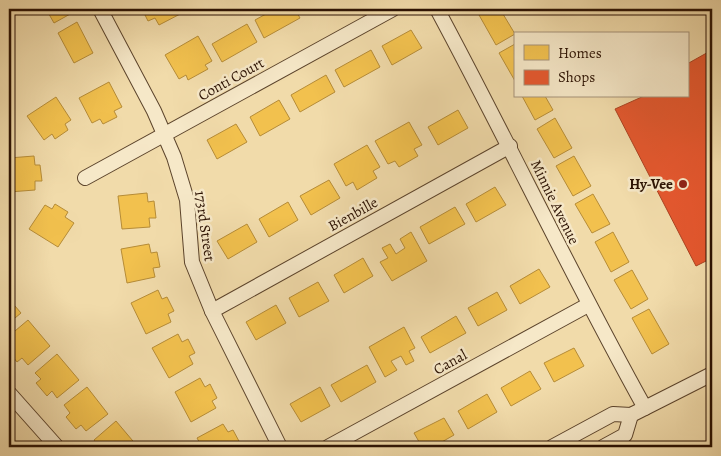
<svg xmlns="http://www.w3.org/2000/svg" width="721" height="456" font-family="Alegreya,serif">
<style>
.homes{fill:#f2c14e;stroke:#b68c37}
.shops{fill:#e4572e;stroke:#ac4221}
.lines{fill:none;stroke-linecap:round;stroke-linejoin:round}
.minor-casing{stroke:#5c442c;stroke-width:16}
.minor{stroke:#f6e8c8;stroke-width:14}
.poi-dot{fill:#8f2418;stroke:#f6e8c8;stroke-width:2}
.labels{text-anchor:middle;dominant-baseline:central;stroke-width:5;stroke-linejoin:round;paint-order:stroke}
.street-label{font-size:15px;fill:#2b1102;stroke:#f6e8c8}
.poi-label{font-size:15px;font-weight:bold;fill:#2b1102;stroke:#f6e8c8;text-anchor:end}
</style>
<rect width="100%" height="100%" fill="#f1dbaa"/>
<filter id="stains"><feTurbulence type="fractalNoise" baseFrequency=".004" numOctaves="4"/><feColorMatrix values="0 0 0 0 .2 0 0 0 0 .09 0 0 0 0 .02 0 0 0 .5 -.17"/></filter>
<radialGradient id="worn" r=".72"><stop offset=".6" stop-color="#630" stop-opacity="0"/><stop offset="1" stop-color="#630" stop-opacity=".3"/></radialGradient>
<!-- homes -->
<g class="homes">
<polygon points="46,9 70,9 72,13 54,23"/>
<polygon points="142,9 183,9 184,12 159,25 155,18 148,21"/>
<polygon points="275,9 295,9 300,18 264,38 255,20"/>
<polygon points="491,9 500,9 515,34 496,45 479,15"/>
<polygon points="77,22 93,53 74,63 58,33"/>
<polygon points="247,24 257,42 222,62 212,44"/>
<polygon points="411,30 422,48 392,65 382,46"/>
<polygon points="198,36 212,61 205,65 208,69 188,80 186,75 179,79 165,55"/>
<polygon points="515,44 515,81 499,53"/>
<polygon points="371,50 380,67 344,87 335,70"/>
<polygon points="326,75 335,92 300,112 291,95"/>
<polygon points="109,82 122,107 114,111 117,117 103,124 100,119 92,123 79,98"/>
<polygon points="522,96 545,96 553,110 535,120"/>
<polygon points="56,97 71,120 65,124 68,130 55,139 52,134 44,140 27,116"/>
<polygon points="279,100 290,119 260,136 250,117"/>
<polygon points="458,110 468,128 438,145 428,127"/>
<polygon points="555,118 572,148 554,158 537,129"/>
<polygon points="409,122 422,145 414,149 418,156 399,167 395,161 388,164 375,141"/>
<polygon points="236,124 247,142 217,159 207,140"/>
<polygon points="367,145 380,167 373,171 377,178 357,190 353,182 346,186 334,164"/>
<polygon points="34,156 35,165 40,165 42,181 35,181 35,190 9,192 9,158"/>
<polygon points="574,156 591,186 573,196 556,166"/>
<polygon points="329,180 340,198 311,215 300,196"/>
<polygon points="495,187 506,205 476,222 466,204"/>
<polygon points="147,193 148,202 154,201 156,218 149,218 150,227 122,229 118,196"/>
<polygon points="593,194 610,224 592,233 575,204"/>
<polygon points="288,202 298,220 269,237 259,219"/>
<polygon points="55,204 68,212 65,217 74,223 58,247 29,229 45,205 52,209"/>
<polygon points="455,207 465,224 429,244 420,227"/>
<polygon points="247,224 257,242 228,259 217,241"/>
<polygon points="411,232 427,261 392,281 380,262 388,258 382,248 390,244 396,254 405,248 400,239"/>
<polygon points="613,232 629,262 611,272 595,242"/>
<polygon points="149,244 151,253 157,252 160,267 153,268 155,277 127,283 121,249"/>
<polygon points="363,258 373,276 344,293 334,275"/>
<polygon points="539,269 550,287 520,304 510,286"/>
<polygon points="632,270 648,299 631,309 614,280"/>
<polygon points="318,282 329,301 299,317 289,298"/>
<polygon points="158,290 162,299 167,297 174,311 168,314 171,322 146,334 131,303"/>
<polygon points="497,292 507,310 478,326 468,308"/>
<polygon points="9,299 21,313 9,323"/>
<polygon points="276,305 286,323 256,340 246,322"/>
<polygon points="649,309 669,344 652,354 632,318"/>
<polygon points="456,316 466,333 430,353 421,337"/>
<polygon points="28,320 50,346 28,365 22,358 17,362 9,352 12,346 9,336"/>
<polygon points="404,327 415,348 409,351 414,361 406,365 401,356 391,361 397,370 385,377 369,347"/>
<polygon points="178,334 182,342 188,339 195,353 189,356 193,364 169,378 152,348"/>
<polygon points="574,348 584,366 554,382 544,363"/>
<polygon points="57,354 79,380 57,398 52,391 47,396 36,383 41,379 35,373"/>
<polygon points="367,365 376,382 341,402 331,385"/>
<polygon points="530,371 541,389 511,406 501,388"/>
<polygon points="200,378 205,387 210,384 217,398 212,401 216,408 191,422 175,392"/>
<polygon points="87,387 108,414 86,431 81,425 76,429 66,417 70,413 64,405"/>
<polygon points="320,387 330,406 301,422 290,404"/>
<polygon points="487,394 497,412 468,429 458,411"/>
<polygon points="444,418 454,435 433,447 422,447 414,433"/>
<polygon points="116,421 138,447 99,447 94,440"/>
<polygon points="223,424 228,432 233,430 240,443 235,447 202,447 197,438"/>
</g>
<!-- shops -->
<polygon class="shops" points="712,50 712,258 696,266 615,109 644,96 687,96 687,64"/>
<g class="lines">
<!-- minor casing -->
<g class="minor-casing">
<g id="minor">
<polyline points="100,9 154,111 174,157 187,200 192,262 212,311 280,447"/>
<path d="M437,9C508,141 572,277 645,408"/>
<polyline points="85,178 393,9"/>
<polyline points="212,311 510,146"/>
<polyline points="9,393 57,447"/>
<polyline points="328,447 588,305"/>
<polyline points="552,447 613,414 631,415 712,374"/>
<polyline points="603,447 625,435 631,415"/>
</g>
</g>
<!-- minor -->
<use href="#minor" class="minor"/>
</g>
<!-- markers -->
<circle class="poi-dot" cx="683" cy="184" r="5"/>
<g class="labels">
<!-- street labels -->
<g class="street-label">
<text transform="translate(231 79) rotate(-29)">Conti Court</text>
<text transform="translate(555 202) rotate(64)">Minnie Avenue</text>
<text transform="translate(353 214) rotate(-29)">Bienbille</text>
<text transform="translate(205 226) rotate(82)">173rd Street</text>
<text transform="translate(450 362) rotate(-29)">Canal</text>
</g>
<!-- poi labels -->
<g class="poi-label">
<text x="673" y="184">Hy-Vee</text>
</g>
</g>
<!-- margin -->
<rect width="721" height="456" fill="none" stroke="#f1dbaa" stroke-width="30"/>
<rect x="10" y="10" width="701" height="436" fill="none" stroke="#2b1102" stroke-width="2.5"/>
<rect x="15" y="15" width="691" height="426" fill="none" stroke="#2b1102"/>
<!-- legend -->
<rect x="514" y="32" width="175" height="65" fill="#f6e8c8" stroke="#a59279"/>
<rect x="524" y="45" width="25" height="15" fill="#f2c14e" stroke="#a59279"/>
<text x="558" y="58" font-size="15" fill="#2b1102">Homes</text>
<rect x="524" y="70" width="25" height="15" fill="#e4572e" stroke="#a59279"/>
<text x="558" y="82" font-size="15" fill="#2b1102">Shops</text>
<rect width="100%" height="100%" filter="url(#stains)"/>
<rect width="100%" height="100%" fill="url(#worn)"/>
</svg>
